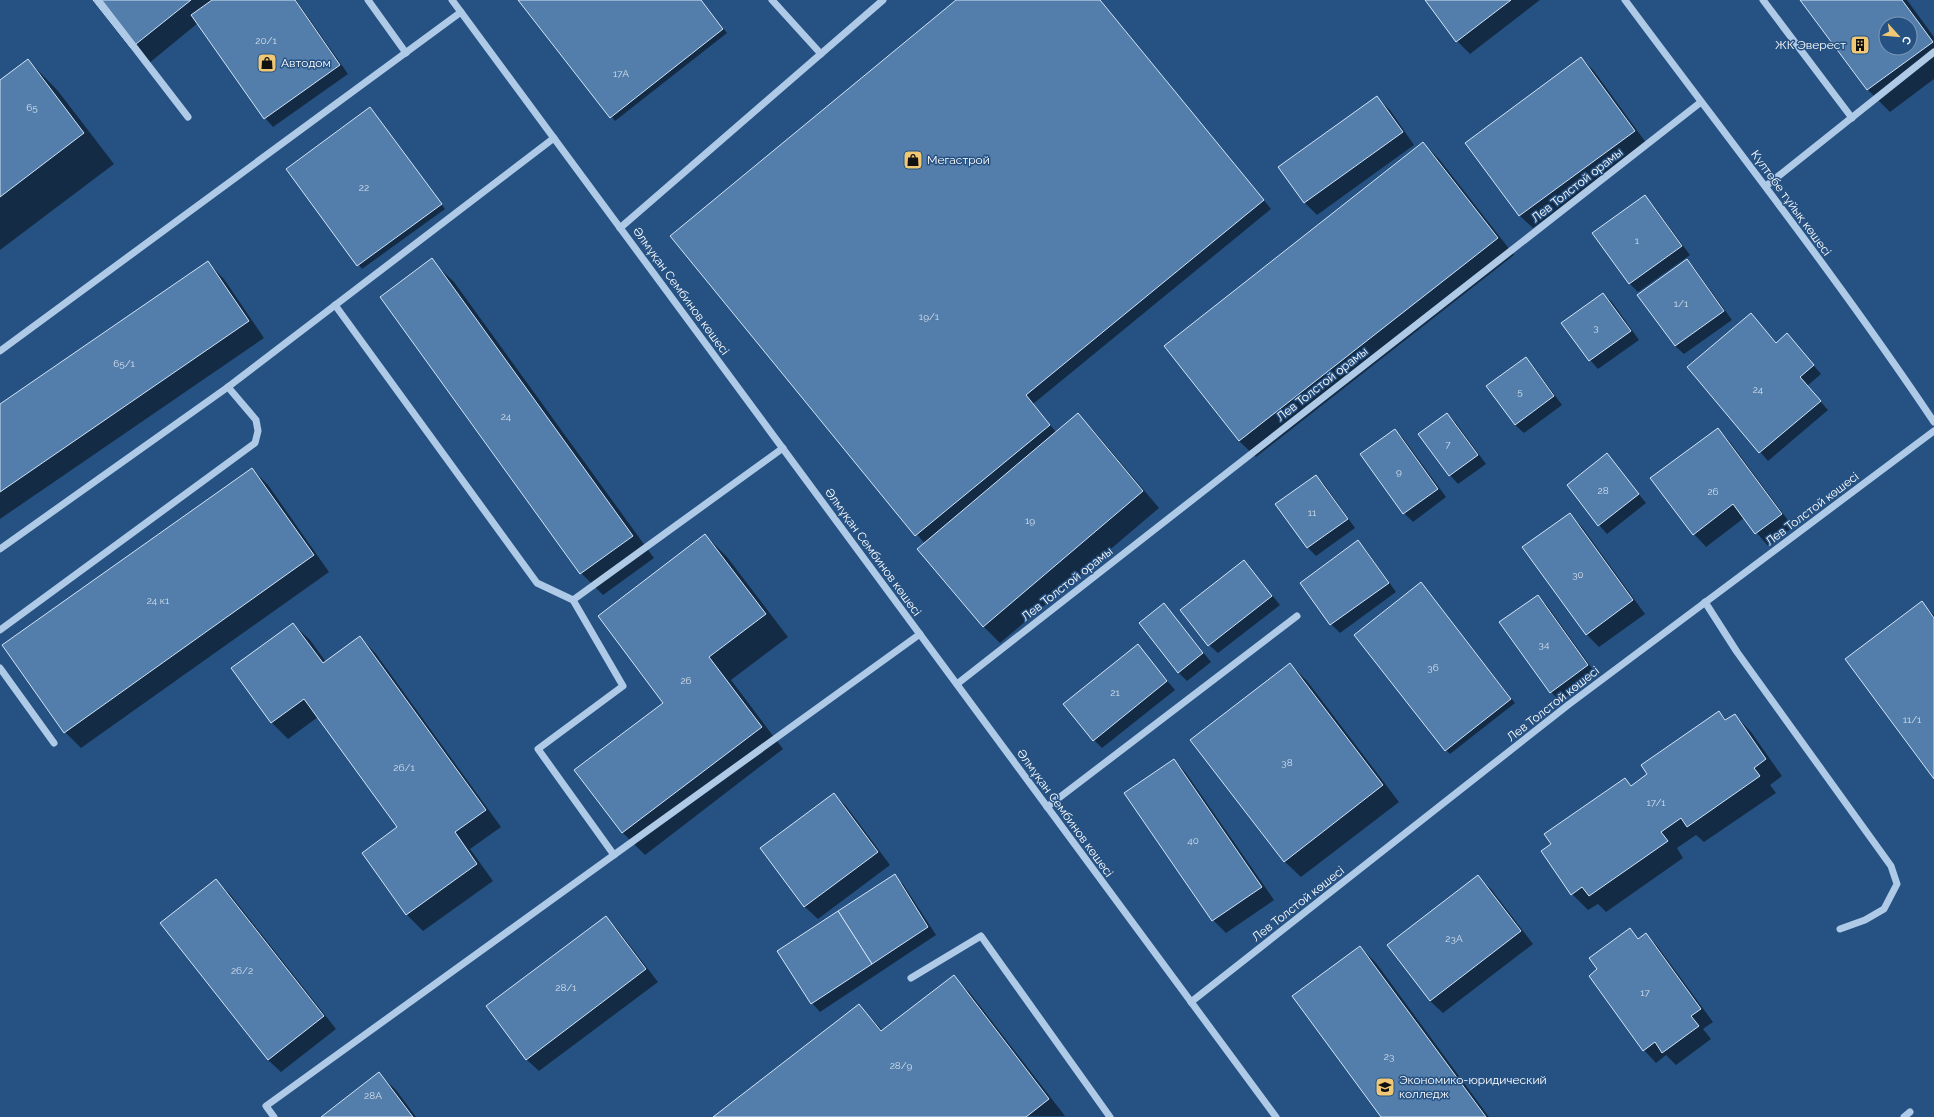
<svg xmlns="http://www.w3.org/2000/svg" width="1934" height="1117" font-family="Raleway,sans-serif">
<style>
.shadow{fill:#0007;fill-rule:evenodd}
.building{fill:#537eac;stroke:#d2e4f6;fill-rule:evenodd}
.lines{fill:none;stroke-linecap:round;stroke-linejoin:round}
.minor{stroke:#afcae7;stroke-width:7}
.labels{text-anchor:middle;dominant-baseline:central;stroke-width:3;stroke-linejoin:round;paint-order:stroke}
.number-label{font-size:10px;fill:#d4dfea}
.poi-label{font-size:12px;fill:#fff;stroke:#265283;text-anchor:start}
.street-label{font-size:12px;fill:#fff;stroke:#265283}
</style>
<rect width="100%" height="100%" fill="#265283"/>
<!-- shadow -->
<g class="shadow">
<polygon points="94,0 296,0 348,74 273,127 265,118 198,23 148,64"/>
<polygon points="519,0 701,0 727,33 615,121"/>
<polygon points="958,0 1100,0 1271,209 1033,404 1056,432 1078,415 1094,431 1159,508 1000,643 983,626 925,544 671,236"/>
<polygon points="1426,0 1540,0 1470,54 1457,41"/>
<path d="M1802,0H1907L1934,37V79L1890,112L1868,90ZM1886,24H1910V48H1886Z"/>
<polygon points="1581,58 1594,71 1647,144 1533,228 1520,216 1467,143"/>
<polygon points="28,60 58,91 114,164 0,250 0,81"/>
<polygon points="1377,98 1390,110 1414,145 1317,215 1304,202"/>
<polygon points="370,108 445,209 362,269 288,169"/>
<polygon points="1423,143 1439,159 1514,255 1256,457 1239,441 1165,346"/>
<polygon points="1644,196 1653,205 1690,255 1638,292 1630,284 1593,234"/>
<polygon points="431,260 454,282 654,558 603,595 581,573"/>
<polygon points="1687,260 1695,269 1732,320 1684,354 1675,346"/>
<polygon points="208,263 224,279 264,338 0,519 0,405"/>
<polygon points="1603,294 1612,302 1639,340 1598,369 1590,360 1563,323"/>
<polygon points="1751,314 1777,343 1787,334 1821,374 1807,386 1828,410 1768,461 1688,367"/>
<polygon points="1526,358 1534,367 1562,405 1524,433 1515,425"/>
<polygon points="1447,414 1456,423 1486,464 1458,484 1450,475"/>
<polygon points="1718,429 1730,442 1793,527 1768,546 1744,518 1706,547 1694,534"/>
<polygon points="1395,430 1403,438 1446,497 1413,522 1404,513 1362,454"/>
<polygon points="1607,454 1646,503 1607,534 1599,525"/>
<polygon points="252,469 268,485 329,572 81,748 65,732"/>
<polygon points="1316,476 1324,484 1355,528 1316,556 1308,548 1277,504"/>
<polygon points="1570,514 1582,527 1645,614 1599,647 1586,634"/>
<polygon points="705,535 727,557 788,637 731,680 783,749 645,855 622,832 665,703"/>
<polygon points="1358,542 1366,550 1396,592 1340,633 1331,624 1301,583"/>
<polygon points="1244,561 1280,605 1218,653 1209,645"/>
<polygon points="1425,588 1515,703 1450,754 1446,750"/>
<polygon points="1537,596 1546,604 1596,674 1560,701 1551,692 1500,623"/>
<polygon points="1922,603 1934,615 1934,778"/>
<polygon points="1164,604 1211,662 1187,681 1178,672"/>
<polygon points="293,624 310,640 326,662 360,637 376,654 501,827 470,849 493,881 423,931 407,915 363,854 399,828 318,717 288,739 272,723 232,668"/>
<polygon points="1138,646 1175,690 1102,748 1094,740"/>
<polygon points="1290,664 1307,681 1399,802 1301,877 1284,861"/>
<polygon points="1719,712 1727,720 1735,715 1751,732 1782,776 1770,785 1776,793 1704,842 1696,835 1677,848 1683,858 1606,912 1598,904 1588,910 1572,894 1553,845 1625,779 1632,786 1649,775"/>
<polygon points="1174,760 1186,773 1274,900 1226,933 1213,920"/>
<polygon points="834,794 846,806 890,865 818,919 805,907 762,848"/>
<polygon points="894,876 903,884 936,935 820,1012 812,1003"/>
<polygon points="1478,877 1491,889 1533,944 1443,1013 1430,1001"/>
<polygon points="216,881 229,893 336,1029 281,1072 268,1060"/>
<polygon points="606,917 618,930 658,982 539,1071 526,1059"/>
<polygon points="1630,929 1639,939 1646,934 1658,947 1713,1022 1703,1029 1711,1039 1676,1065 1666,1055 1656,1063 1644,1050 1598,969"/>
<polygon points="1360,947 1376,963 1489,1117 1382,1117"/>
<polygon points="954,977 970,993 1065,1116 714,1117 859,1005 883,1031"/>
<polygon points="379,1074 396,1090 416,1117 323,1117"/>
</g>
<!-- building -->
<g class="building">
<polygon points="93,0 191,0 131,48"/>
<polygon points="212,0 295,0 340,65 264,119 191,15"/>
<polygon points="518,0 701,0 723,29 610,118"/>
<polygon points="956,0 1100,0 1264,200 1026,395 1050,425 915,536 670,236"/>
<polygon points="1425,0 1511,0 1456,42"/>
<path d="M1800,0H1902L1933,42L1867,90ZM1886,24H1910V48H1886Z"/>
<polygon points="1581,57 1635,131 1519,216 1465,143"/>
<polygon points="28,59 84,133 0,197 0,80"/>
<polygon points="1377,96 1403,132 1304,203 1278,167"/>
<polygon points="370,107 442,204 357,266 286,169"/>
<polygon points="1423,142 1498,238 1239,441 1164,346"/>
<polygon points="1645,195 1682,246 1629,284 1592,233"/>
<polygon points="432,258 633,536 580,574 380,297"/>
<polygon points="1687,259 1724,311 1675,346 1637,295"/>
<polygon points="208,261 249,321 0,492 0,404"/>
<polygon points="1603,293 1631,331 1589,361 1561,323"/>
<polygon points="1751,313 1776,343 1787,333 1814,365 1800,377 1821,401 1759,453 1687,367"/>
<polygon points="1526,357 1554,396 1515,425 1486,386"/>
<polygon points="1078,413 1143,491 983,627 917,549"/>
<polygon points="1447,413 1478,455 1449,476 1418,434"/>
<polygon points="1718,428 1782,514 1755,534 1733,504 1693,535 1650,478"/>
<polygon points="1395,429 1438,489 1403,514 1360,454"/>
<polygon points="1607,453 1639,494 1598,526 1567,485"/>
<polygon points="252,468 314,555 64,733 2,645"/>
<polygon points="1316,475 1348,519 1307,548 1275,504"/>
<polygon points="1570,513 1633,600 1586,635 1522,547"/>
<polygon points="705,534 766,614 709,657 762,727 622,833 574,770 663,703 598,616"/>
<polygon points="1358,540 1389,583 1330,625 1300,583"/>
<polygon points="1244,560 1272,596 1208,646 1180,610"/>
<polygon points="1421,582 1511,699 1445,751 1354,635"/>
<polygon points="1538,595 1588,665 1550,693 1499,622"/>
<polygon points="1922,601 1934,618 1934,779 1845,659"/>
<polygon points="1164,603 1203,653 1178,673 1139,623"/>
<polygon points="293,623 323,663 360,636 486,810 455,832 477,864 406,915 362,853 397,827 304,699 271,723 231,668"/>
<polygon points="1138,644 1167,681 1093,741 1063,704"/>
<polygon points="1290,663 1383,785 1284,862 1190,740"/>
<polygon points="1719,711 1725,720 1735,714 1766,759 1754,768 1760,776 1687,827 1681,818 1661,832 1668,841 1589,896 1582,887 1571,895 1541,851 1551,844 1544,834 1625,778 1631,786 1647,774 1641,765"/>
<polygon points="1174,759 1262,887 1212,921 1124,793"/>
<polygon points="834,793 878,852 804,907 760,848"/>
<polygon points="895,874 928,927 872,964 838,911"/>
<polygon points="1478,875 1521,931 1430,1001 1387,945"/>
<polygon points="216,879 324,1016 268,1060 160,923"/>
<polygon points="838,911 872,964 811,1004 777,951"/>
<polygon points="606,916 646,969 526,1060 486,1006"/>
<polygon points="1630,928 1638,939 1646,933 1701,1009 1691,1016 1699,1026 1662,1053 1655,1042 1643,1051 1589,976 1597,969 1589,958"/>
<polygon points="1360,946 1486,1117 1381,1117 1292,996"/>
<polygon points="954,975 1049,1099 1026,1117 713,1117 859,1004 881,1031"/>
<polygon points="379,1072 413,1117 321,1117"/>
</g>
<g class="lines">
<!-- minor -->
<g class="minor">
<polyline points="98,0 188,117"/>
<polyline points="368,0 406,53"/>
<polyline points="452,0 1276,1117"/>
<polyline points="772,0 821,54"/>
<path d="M1625,0C1729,140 1837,277 1934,422"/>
<polyline points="1763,0 1852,118"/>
<polyline points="1766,186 1934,52"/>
<polyline points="620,228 883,0"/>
<polyline points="335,305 537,583 573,600 623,686 538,749 614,855"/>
<polyline points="0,351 461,12"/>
<polyline points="0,549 228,387 554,138"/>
<polyline points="573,600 783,448"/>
<polyline points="1705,602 1737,652 1891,866 1897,884 1884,909 1865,920 1840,929"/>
<polyline points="0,630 255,443 258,431 256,420 228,387"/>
<polyline points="0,668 54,743"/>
<polyline points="957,684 1701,102"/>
<polyline points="1047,807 1297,616"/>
<polyline points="911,978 981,936 1110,1117"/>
<polyline points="1191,1002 1568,705 1934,431"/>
<polyline points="274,1117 266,1106 920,634"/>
<polyline points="1904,1117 1910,1112"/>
</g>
</g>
<!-- icons -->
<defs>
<g id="building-square" transform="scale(1)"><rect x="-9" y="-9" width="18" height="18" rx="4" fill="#f0c874" stroke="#265283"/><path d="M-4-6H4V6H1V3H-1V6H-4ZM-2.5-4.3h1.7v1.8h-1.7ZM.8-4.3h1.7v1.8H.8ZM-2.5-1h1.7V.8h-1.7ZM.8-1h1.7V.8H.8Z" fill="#111"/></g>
<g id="shop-square" transform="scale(1)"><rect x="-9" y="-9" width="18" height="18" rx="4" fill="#f0c874" stroke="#265283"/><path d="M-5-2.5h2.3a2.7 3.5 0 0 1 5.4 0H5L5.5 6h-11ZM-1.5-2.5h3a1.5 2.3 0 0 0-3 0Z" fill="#111"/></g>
<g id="university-square" transform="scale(1)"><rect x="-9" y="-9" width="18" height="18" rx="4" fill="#f0c874" stroke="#265283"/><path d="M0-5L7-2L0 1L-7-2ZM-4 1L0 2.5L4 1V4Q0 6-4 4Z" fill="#111"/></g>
</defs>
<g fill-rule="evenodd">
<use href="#building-square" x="1860" y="45"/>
<use href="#shop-square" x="267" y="63"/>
<use href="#shop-square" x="913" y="160"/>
<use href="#university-square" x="1385" y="1087"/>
</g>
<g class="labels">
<!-- number labels -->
<g class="number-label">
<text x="266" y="40">20/1</text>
<text x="621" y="73">17А</text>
<text x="32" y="107">65</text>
<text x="364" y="187">22</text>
<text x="1637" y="240">1</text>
<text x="1681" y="303">1/1</text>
<text x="929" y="316">19/1</text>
<text x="1596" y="327">3</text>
<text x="124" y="363">65/1</text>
<text x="1758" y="389">24</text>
<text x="1520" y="391">5</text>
<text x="506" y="416">24</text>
<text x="1448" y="444">7</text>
<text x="1399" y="471">9</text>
<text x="1603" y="490">28</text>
<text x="1713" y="491">26</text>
<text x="1312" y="512">11</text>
<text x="1030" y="520">19</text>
<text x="1578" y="574">30</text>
<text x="158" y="600">24 к1</text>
<text x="1544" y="644">34</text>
<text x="1433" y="667">36</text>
<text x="686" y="680">26</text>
<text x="1115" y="692">21</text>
<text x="1912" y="719">11/1</text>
<text x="1287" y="762">38</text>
<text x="404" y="767">26/1</text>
<text x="1656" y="802">17/1</text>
<text x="1193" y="840">40</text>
<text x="1454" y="938">23А</text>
<text x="242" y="970">26/2</text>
<text x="566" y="987">28/1</text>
<text x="1645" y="992">17</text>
<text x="1389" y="1056">23</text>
<text x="901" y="1065">28/9</text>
<text x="373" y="1095">28А</text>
</g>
<!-- poi labels -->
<g class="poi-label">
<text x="1846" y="45" text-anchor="end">ЖК Эверест</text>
<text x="281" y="63">Автодом</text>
<text x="927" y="160">Мегастрой</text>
<text x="1399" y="1080">Экономико-юридический<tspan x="1399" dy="14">колледж</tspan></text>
</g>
<!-- street labels -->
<g class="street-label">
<text transform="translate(1577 185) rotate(-38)">Лев Толстой орамы</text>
<text transform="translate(1791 203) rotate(54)">Күлтөбе тұйық көшесі</text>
<text transform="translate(681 291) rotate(54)">Әлмұқан Сембинов көшесі</text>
<text transform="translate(1322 384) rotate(-38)">Лев Толстой орамы</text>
<text transform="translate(1812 509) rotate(-37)">Лев Толстой көшесі</text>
<text transform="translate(873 552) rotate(54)">Әлмұқан Сембинов көшесі</text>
<text transform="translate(1067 584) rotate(-38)">Лев Толстой орамы</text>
<text transform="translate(1553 704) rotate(-38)">Лев Толстой көшесі</text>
<text transform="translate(1065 813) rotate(54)">Әлмұқан Сембинов көшесі</text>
<text transform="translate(1298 904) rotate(-38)">Лев Толстой көшесі</text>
</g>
</g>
<!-- north arrow -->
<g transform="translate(1898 36) rotate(117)"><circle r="19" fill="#265283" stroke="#7d97b5"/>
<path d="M0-3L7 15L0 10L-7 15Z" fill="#f0c874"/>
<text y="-6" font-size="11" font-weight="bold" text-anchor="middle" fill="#ffffff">С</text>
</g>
</svg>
